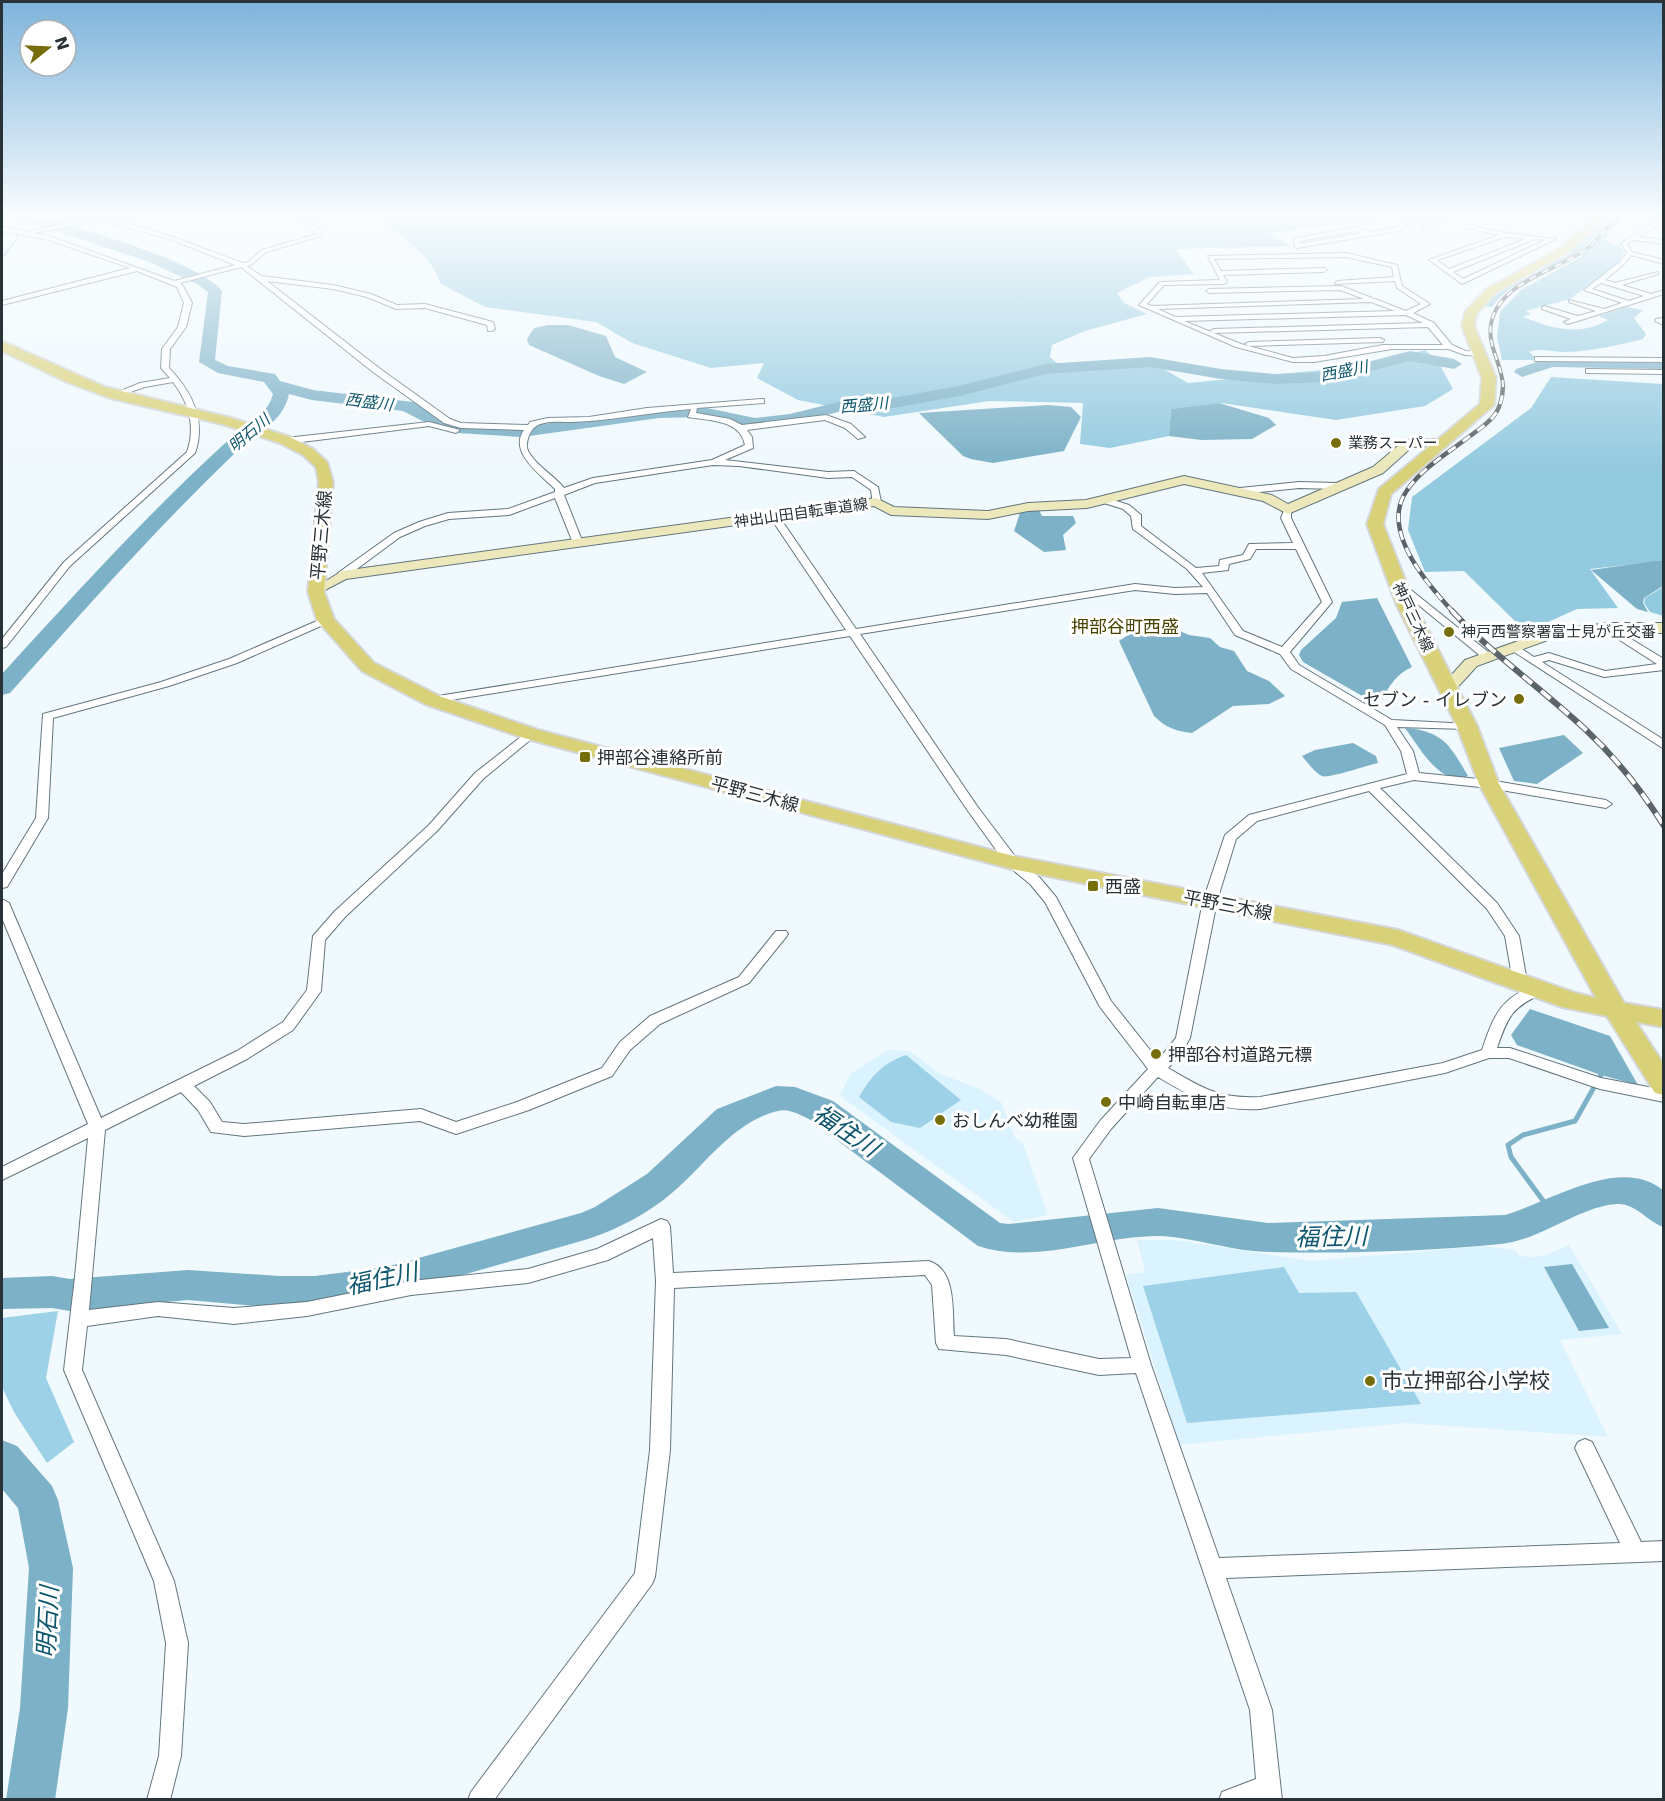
<svg xmlns="http://www.w3.org/2000/svg" width="1665" height="1801" font-family="'DejaVu Sans','Noto Sans JP',sans-serif">
<style>
.built{fill:#daf3fe}
.green{fill:#9cd1e8}
.forest{fill:#94cae0}
.water{fill:#7cb1c7}
.lines{fill:none;stroke-linecap:round;stroke-linejoin:round}
.stream-far1{stroke:#7cb1c7;stroke-width:2}
.stream{stroke:#7cb1c7;stroke-width:5}
.river{fill:#7cb1c7;fill-rule:evenodd}
.street-casing{stroke:#62767f;stroke-width:2}
.secondary-casing{stroke:#62767f;stroke-width:2}
.primary-casing{stroke:#d4d6d7;stroke-width:4}
.street{fill:#fff;fill-rule:evenodd}
.secondary{fill:#ece8bc;fill-rule:evenodd}
.primary{fill:#d9d178;fill-rule:evenodd}
.rail-far2-casing{stroke:#5b6468;stroke-width:4}
.rail-far1-casing{stroke:#5b6468;stroke-width:4.5}
.rail-casing{stroke:#5b6468;stroke-width:6}
.rail-far2{stroke:#fff;stroke-width:2;stroke-dasharray:7;stroke-linecap:butt}
.rail-far1{stroke:#fff;stroke-width:3;stroke-dasharray:9;stroke-linecap:butt}
.rail{stroke:#fff;stroke-width:4;stroke-dasharray:12;stroke-linecap:butt}
.poi-dot{fill:#766d0b;stroke:#fff;stroke-width:2}
.labels{text-anchor:middle;dominant-baseline:central;stroke-width:6;stroke-linejoin:round;paint-order:stroke}
.far-poi-label{font-size:15px;fill:#293236;stroke:#fff;text-anchor:start}
.far-street-label{font-size:15px;fill:#293236;stroke:#fff}
.far-water-label{font-size:16px;font-style:italic;fill:#0f576e;stroke:#fff}
.street-label{font-size:18px;fill:#293236;stroke:#fff}
.far-quarter-label{font-size:18px;fill:#494300;stroke:#fff}
.poi-label{font-size:18px;fill:#293236;stroke:#fff;text-anchor:start}
.near-poi-label{font-size:21px;fill:#293236;stroke:#fff;text-anchor:start}
.near-water-label{font-size:24px;font-style:italic;fill:#0f576e;stroke:#fff}
</style>
<rect width="100%" height="100%" fill="#f0f9fd"/>
<!-- built -->
<g class="built">
<polygon points="888,1050 910,1051 940,1074 978,1088 1001,1102 1015,1138 1023,1143 1048,1215 1014,1222 840,1096 850,1074"/>
<polygon points="1137,1240 1175,1240 1311,1261 1484,1246 1515,1250 1519,1256 1529,1257 1544,1256 1569,1245 1622,1334 1560,1340 1608,1437 1405,1423 1179,1445 1126,1275 1145,1272"/>
</g>
<!-- green -->
<g class="green">
<path d="M906,1055L961,1100L920,1128L891,1122L859,1097C870,1077 884,1062 906,1055Z"/>
<polygon points="1284,1267 1299,1293 1356,1292 1421,1404 1187,1423 1143,1286"/>
<polygon points="58,1311 46,1378 74,1442 47,1463 14,1412 2,1387 2,1318"/>
</g>
<!-- forest -->
<g class="forest">
<path d="M390,214H1374L1368,221L1268,233L1291,246L1175,249L1194,274L1150,277L1117,293L1124,303L1147,314L1085,331L1052,345L1050,357L1060,366L1155,364L1188,383L1333,369L1399,357L1425,350L1437,360L1453,389L1425,406L1336,420L1221,403L1171,409L1169,436L1110,448L1080,444L1083,403L989,401L884,417L798,400L757,378L764,363L711,368L632,343L596,322L485,307L441,284C431,256 409,241 385,224Z"/>
<path d="M1604,219L1612,220C1599,232 1586,248 1570,257C1544,273 1510,281 1492,307L1484,306L1496,292L1565,254Z"/>
<path d="M1605,233L1609,234L1606,239L1612,244L1619,245L1624,252L1619,262L1570,299L1526,311L1531,314L1523,317C1552,328 1579,337 1608,320L1599,316L1627,307L1643,310L1634,318L1646,334L1643,339C1619,345 1592,351 1567,352C1554,353 1541,347 1529,352L1535,357L1533,360H1502L1497,337L1500,312L1521,290L1579,258Z"/>
<polygon points="1551,377 1663,384 1663,561 1590,569 1618,608 1577,609 1526,632 1464,571 1425,572 1408,530 1412,497 1531,408"/>
<polygon points="1663,587 1663,616 1650,612 1644,603 1645,598"/>
</g>
<!-- water -->
<g class="water">
<polygon points="548,325 568,325 606,336 615,357 647,372 624,384 599,376 529,345 527,339 534,328"/>
<polygon points="1219,403 1269,418 1276,425 1252,439 1201,440 1169,436 1171,409"/>
<polygon points="1048,405 1071,407 1081,417 1064,451 993,463 971,459 963,456 919,413"/>
<polygon points="1039,510 1042,516 1073,516 1076,523 1063,535 1066,550 1044,552 1014,531 1020,513"/>
<polygon points="1655,561 1663,561 1663,586 1644,598 1643,603 1648,612 1637,609 1591,570"/>
<path d="M1377,598L1412,667C1397,674 1390,684 1383,698L1371,701L1303,662L1299,655L1301,650L1336,618L1342,602Z"/>
<path d="M1164,624L1189,635L1210,638L1220,647L1234,651L1247,671L1269,681L1285,696L1269,704L1233,706L1192,733C1176,731 1166,728 1154,716L1119,641L1128,635Z"/>
<path d="M1405,728C1443,731 1450,745 1468,776C1440,788 1419,746 1405,728Z"/>
<polygon points="1564,735 1583,753 1537,784 1514,781 1499,748"/>
<path d="M1353,743L1376,756L1378,763C1368,765 1328,779 1322,776C1315,773 1307,762 1302,756L1315,750Z"/>
<polygon points="1530,1009 1610,1036 1638,1085 1601,1075 1517,1045 1511,1035"/>
<polygon points="1572,1264 1609,1328 1579,1331 1544,1267"/>
</g>
<g class="lines">
<!-- stream-far1 -->
<polyline class="stream-far1" points="2,258 16,240 24,219"/>
<!-- stream -->
<polyline class="stream" points="1537,1220 1547,1206 1511,1157 1508,1145 1523,1135 1575,1121 1601,1075"/>
<!-- river -->
<g class="river">
<path d="M4,214C11,214 20,213 27,215C67,223 199,261 222,291L215,360L228,366L275,374L280,381L313,390L413,402L458,423L522,427L659,408L702,407L755,418L790,414L842,401L881,400L959,386L1045,364L1150,357L1221,369L1274,374L1329,372L1410,351L1454,359L1462,364L1454,369L1410,361L1329,382L1274,384L1221,379L1150,367L1045,374L960,396L881,410L842,411L790,424L755,428L702,417L659,418L522,437L458,433L436,428L403,411L312,400L289,394C283,423 255,434 235,453C156,529 83,611 10,693L2,695V674C73,596 145,517 223,445C241,428 266,419 273,394L264,382L218,373L199,362L208,292L197,284L147,261Z"/>
<polygon points="1552,357 1655,357 1664,359 1664,369 1553,367 1522,377 1514,372 1516,369"/>
<path d="M776,1086L795,1087L833,1101L1000,1223L1008,1224L1158,1208L1268,1223L1505,1215C1550,1202 1621,1154 1664,1191V1227C1646,1221 1636,1203 1617,1204C1580,1206 1541,1240 1501,1244C1428,1251 1344,1254 1270,1252C1233,1252 1195,1237 1158,1236C1099,1236 1035,1265 978,1246L809,1119C800,1115 789,1108 778,1111C734,1121 706,1164 673,1192C649,1213 618,1229 588,1239L386,1297L315,1306L280,1308L188,1300L70,1311L52,1308L2,1309V1278L52,1276L70,1279L188,1270L280,1276H315L386,1267L581,1213L595,1207L647,1174L717,1109Z"/>
<polygon points="2,1440 17,1446 52,1486 58,1500 73,1568 68,1708 55,1800 6,1800 20,1708 29,1568 18,1508 2,1489"/>
</g>
<!-- street casing -->
<g class="street-casing">
<g id="street">
<path d="M86,214H97L176,238L243,263L248,262L262,250L317,234L306,224L299,214H305L310,222L323,231L321,236L266,252L252,264L247,266L261,276L333,285L371,294L397,305L425,304L493,322L495,329L491,331H488L487,325L425,308L396,309L367,297L333,289L267,281L379,368L450,419L461,423L528,425L530,422L548,418L589,417L647,408L761,399H764V403L697,408L696,413L730,419L742,425L826,415L851,424L865,437L858,439L845,428L825,420L747,430L752,437L753,448L725,460L828,472L854,471L878,487L881,502L873,504L871,490L852,477L828,478L739,466L713,465L595,483L564,495L583,543L581,545L573,543L555,498L509,515L449,519L425,526L400,537L346,577H338V573L394,533L419,522L448,513L508,509L555,492V489C541,475 508,452 524,430L461,428L444,423L373,372L241,267L180,283L183,286L192,303L186,327L170,349L169,368C191,391 207,419 195,453L70,566L6,647L2,648V639L64,562L187,452C196,426 189,403 173,382L145,387L115,397L111,395L140,383L170,378L161,368L162,349L178,327L184,303L177,287L137,271L2,305V301L130,268L49,240L2,231V227L28,232L94,217ZM102,220L172,240L235,265L174,281L52,237L34,233ZM691,409L688,417C709,421 740,419 745,445L712,460L593,478L564,488C556,477 531,462 527,448C526,441 530,431 535,427C543,420 561,422 571,422C611,421 651,412 691,409Z"/>
<path d="M1430,214H1441L1408,224L1398,231L1297,248L1294,246V240L1297,238L1356,227L1370,232L1396,227L1404,222ZM1356,231L1362,233L1300,244V241Z"/>
<polygon points="1446,214 1454,214 1427,229 1422,228"/>
<path d="M1664,221V225L1656,226L1639,237L1664,240V244L1634,240L1627,244L1632,252L1664,260V264L1631,255L1624,264L1605,280L1615,283L1658,272V274L1622,285L1651,294L1664,290V294L1568,324L1564,322L1571,319L1542,309V307L1544,306L1578,316L1596,311L1569,302V300L1604,309L1622,303L1584,290L1620,262L1627,253L1621,243L1652,224ZM1601,283L1644,296L1629,301L1592,289Z"/>
<path d="M1468,225L1506,233L1556,239L1462,284L1429,260L1499,235L1466,228ZM1505,237L1526,239L1449,269L1437,260ZM1535,239L1545,240L1463,279L1453,272Z"/>
<path d="M1346,253L1397,265L1402,286L1430,304L1413,313L1434,323L1452,345L1466,351L1481,352V356L1465,355L1448,349H1392L1314,362H1293L1236,347L1139,305L1160,282L1220,280L1208,256ZM1346,257L1392,267L1394,277L1337,281L1335,284L1395,281L1397,288L1421,304L1406,311L1341,286L1209,289L1206,291L1209,293L1340,290L1364,299L1151,306L1147,304L1164,285L1224,284L1227,282L1223,275L1324,272L1327,270L1324,268L1221,271L1214,259ZM1371,302L1395,311L1175,317L1158,309ZM1406,315L1423,323L1214,329L1210,331L1214,333L1428,327L1443,345H1383L1324,356L1293,358L1241,344L1184,321Z"/>
<polygon points="1664,318 1664,325 1655,321 1656,319"/>
<polygon points="1380,338 1384,340 1383,342 1249,346 1245,344 1249,342"/>
<polygon points="1535,357 1664,358 1664,362 1538,361 1535,361"/>
<polygon points="1586,369 1664,370 1664,374 1589,373 1586,373"/>
<polygon points="429,422 460,430 456,433 429,426 286,444 282,441 286,438"/>
<polygon points="1299,482 1337,483 1341,486 1337,489 1299,488 1240,494 1235,491 1240,488"/>
<path d="M1104,497L1129,505L1141,515V526L1196,568L1219,566L1220,560L1243,555L1249,544L1293,543L1281,518L1285,508H1291V518L1332,602L1290,652L1299,665L1392,720L1471,724L1473,726L1471,728L1467,729L1397,727L1413,751L1419,773L1489,780L1606,800L1612,804L1606,808L1489,788L1414,780L1380,788L1497,903L1519,936L1527,982L1520,987L1513,982L1505,936L1487,909L1369,791L1257,821L1236,839L1217,901L1190,1038L1181,1054L1168,1068C1202,1088 1219,1099 1260,1097L1443,1063L1482,1050C1494,1014 1502,995 1541,984L1548,989L1546,992C1513,1006 1508,1015 1497,1048H1510L1601,1078L1664,1090V1102L1600,1089L1509,1058H1489L1445,1073L1260,1109C1216,1111 1195,1099 1158,1077L1155,1080L1111,1129L1089,1159L1151,1365L1219,1558L1620,1543L1575,1448L1578,1442L1585,1439L1592,1442L1641,1542L1664,1541V1561L1226,1578L1272,1710L1282,1800H1219L1222,1792L1256,1779L1250,1710L1136,1373L1099,1375L1006,1355L939,1349L936,1343L932,1285L925,1275L674,1288L670,1450L655,1577L652,1584L494,1800H468L471,1792L635,1573L650,1450L656,1281L653,1238L608,1260L528,1283L411,1295L307,1316L234,1324L158,1316L87,1326L82,1370L174,1581L188,1643L181,1756L170,1800H147L159,1756L166,1643L154,1581L64,1370L75,1277L88,1138L2,1180V1167L88,1124L2,918V899L9,903L101,1118L237,1051L283,1022L307,990L313,936L335,911L429,825L475,773L527,732H535L537,734L535,736L483,779L437,831L345,917L325,940L321,991L293,1030L247,1059L194,1086L210,1102L222,1122L244,1124L421,1109L456,1122L517,1102L602,1068L620,1042L650,1016L739,977L776,931H786L788,934L786,937L749,983L660,1024L630,1050L612,1076L529,1110L456,1134L420,1121L244,1136L211,1132L198,1110L181,1092L105,1130L89,1310L158,1302L234,1308L307,1302L411,1281L528,1269L597,1249L661,1219L667,1221L670,1226L673,1273L929,1261C957,1270 952,1312 954,1336L1006,1339L1099,1359L1131,1358L1073,1158L1100,1121L1148,1069L1100,1007L1045,902L1030,884L1007,865L968,811L850,636L432,703L426,700L432,697L846,630L770,517L775,514L778,515L856,629L1135,584L1175,588L1203,587L1187,569L1133,529L1131,516L1123,509L1101,502L1099,500ZM1256,549H1296L1322,602L1282,647L1243,631L1202,573L1228,570L1229,564L1250,559ZM1135,590L1175,594L1207,593L1235,635L1280,654L1291,669L1385,725L1401,751L1407,774L1249,815L1225,835L1203,901L1176,1038L1158,1060L1111,1001L1056,897L1040,878L1017,859L977,806L860,634Z"/>
<polygon points="1396,578 1492,655 1492,659 1484,659 1392,583 1392,579"/>
<polygon points="326,617 330,618 330,622 237,663 169,686 53,718 48,818 7,887 2,888 2,874 36,818 43,714 161,682 229,659"/>
<polygon points="1608,625 1664,659 1664,670 1604,677 1549,660 1542,662 1664,740 1664,749 1508,648 1509,646 1517,646 1534,657 1549,653 1605,671 1657,664 1604,630 1604,626"/>
</g>
</g>
<!-- secondary casing -->
<g class="secondary-casing">
<g id="secondary">
<polygon points="1441,439 1447,443 1445,446 1412,447 1383,473 1288,514 1263,501 1184,484 1087,508 1028,511 988,519 891,515 874,506 346,579 325,590 318,586 342,571 876,498 894,507 988,511 1028,503 1086,500 1184,476 1272,495 1288,504 1373,467 1405,440"/>
<polygon points="1608,623 1664,623 1664,633 1608,633 1553,638 1477,666 1454,691 1442,691 1440,688 1465,660 1546,631"/>
</g>
</g>
<!-- primary casing -->
<g class="primary-casing">
<polygon id="primary" points="1598,214 1610,214 1567,253 1495,293 1477,313 1474,326 1496,378 1494,405 1391,494 1383,524 1414,603 1477,726 1499,784 1624,1003 1664,1010 1664,1027 1636,1022 1664,1065 1664,1095 1655,1093 1607,1016 1562,1007 1393,945 1012,869 524,738 425,704 362,671 317,620 308,592 319,482 316,467 303,455 280,443 222,424 110,398 67,382 2,351 2,342 6,343 105,387 231,418 290,437 313,449 327,462 333,482 324,592 334,619 374,663 439,696 538,730 1013,856 1398,930 1575,993 1596,998 1479,784 1457,726 1396,603 1367,524 1379,489 1480,404 1482,378 1462,326 1465,312 1487,289 1559,249"/>
</g>
<!-- street -->
<use href="#street" class="street"/>
<!-- secondary -->
<use href="#secondary" class="secondary"/>
<!-- primary -->
<use href="#primary" class="primary"/>
<!-- rail-far2 casing -->
<g class="rail-far2-casing">
<path id="rail-far2" d="M1503,387C1503,366 1487,346 1491,324C1499,280 1560,271 1590,246C1602,235 1610,223 1624,214"/>
</g>
<!-- rail-far1 casing -->
<g class="rail-far1-casing">
<path id="rail-far1" d="M1454,613C1430,587 1384,536 1403,497C1415,473 1445,455 1466,439C1489,422 1502,416 1503,386"/>
</g>
<!-- rail casing -->
<g class="rail-casing">
<path id="rail" d="M1452,611C1493,655 1542,689 1586,730C1616,758 1642,791 1664,826"/>
</g>
<!-- rail-far2 -->
<use href="#rail-far2" class="rail-far2"/>
<!-- rail-far1 -->
<use href="#rail-far1" class="rail-far1"/>
<!-- rail -->
<use href="#rail" class="rail"/>
</g>
<!-- sky -->
<linearGradient id="sky" x2="0" y2="1"><stop stop-color="#7db3db"/><stop offset="0.46" stop-color="#f8fcfe"/><stop offset="1" stop-color="#f8fcfe" stop-opacity="0"/></linearGradient>
<rect width="1665" height="466" fill="url(#sky)"/>
<!-- markers -->
<g class="poi-dot">
<circle cx="1336" cy="443" r="6"/>
<circle cx="1449" cy="632" r="6"/>
<circle cx="1519" cy="699" r="6"/>
<rect x="579" y="751" width="12" height="12" rx="3"/>
<rect x="1087" y="880" width="12" height="12" rx="3"/>
<circle cx="1156" cy="1054" r="6"/>
<circle cx="1106" cy="1102" r="6"/>
<circle cx="940" cy="1120" r="6"/>
<circle cx="1370" cy="1381" r="6"/>
</g>
<g class="labels">
<!-- far-poi labels -->
<g class="far-poi-label">
<text x="1348" y="443">業務スーパー</text>
<text x="1461" y="632">神戸西警察署富士見が丘交番</text>
</g>
<!-- far-street labels -->
<g class="far-street-label">
<text transform="translate(801 513) rotate(-8)">神出山田自転車道線</text>
<text transform="translate(1413 617) rotate(65)">神戸三木線</text>
</g>
<!-- far-water labels -->
<g class="far-water-label">
<text transform="translate(1344 371) rotate(-11)">西盛川</text>
<text transform="translate(369 402) rotate(7)">西盛川</text>
<text transform="translate(864 405) rotate(-5)">西盛川</text>
<text transform="translate(249 433) rotate(-40)">明石川</text>
</g>
<!-- street labels -->
<g class="street-label">
<text transform="translate(321 535) rotate(-85)">平野三木線</text>
<text transform="translate(755 794) rotate(15)">平野三木線</text>
<text transform="translate(1228 905) rotate(11)">平野三木線</text>
</g>
<!-- far-quarter labels -->
<g class="far-quarter-label">
<text x="1125" y="626">押部谷町西盛</text>
</g>
<!-- poi labels -->
<g class="poi-label">
<text x="1507" y="699" text-anchor="end">セブン - イレブン</text>
<text x="597" y="757">押部谷連絡所前</text>
<text x="1105" y="886">西盛</text>
<text x="1168" y="1054">押部谷村道路元標</text>
<text x="1118" y="1102">中崎自転車店</text>
<text x="952" y="1120">おしんべ幼稚園</text>
</g>
<!-- near-poi labels -->
<g class="near-poi-label">
<text x="1382" y="1381">市立押部谷小学校</text>
</g>
<!-- near-water labels -->
<g class="near-water-label">
<text transform="translate(846 1131) rotate(34)">福住川</text>
<text transform="translate(1331 1237) rotate(-1)">福住川</text>
<text transform="translate(382 1279) rotate(-12)">福住川</text>
<text transform="translate(48 1622) rotate(-87)">明石川</text>
</g>
</g>
<!-- border -->
<rect width="1665" height="1801" fill="none" stroke="#293236" stroke-width="6"/>
<!-- north arrow -->
<g transform="translate(48 48) rotate(72)"><circle r="28" fill="#ffffff" stroke="#a9adaf" stroke-width="1.5"/>
<path d="M0-4.5L10 22L0 15L-10 22Z" fill="#766d0b"/>
<text y="-9" font-size="16" font-weight="bold" text-anchor="middle" fill="#293236">N</text>
</g>
</svg>
